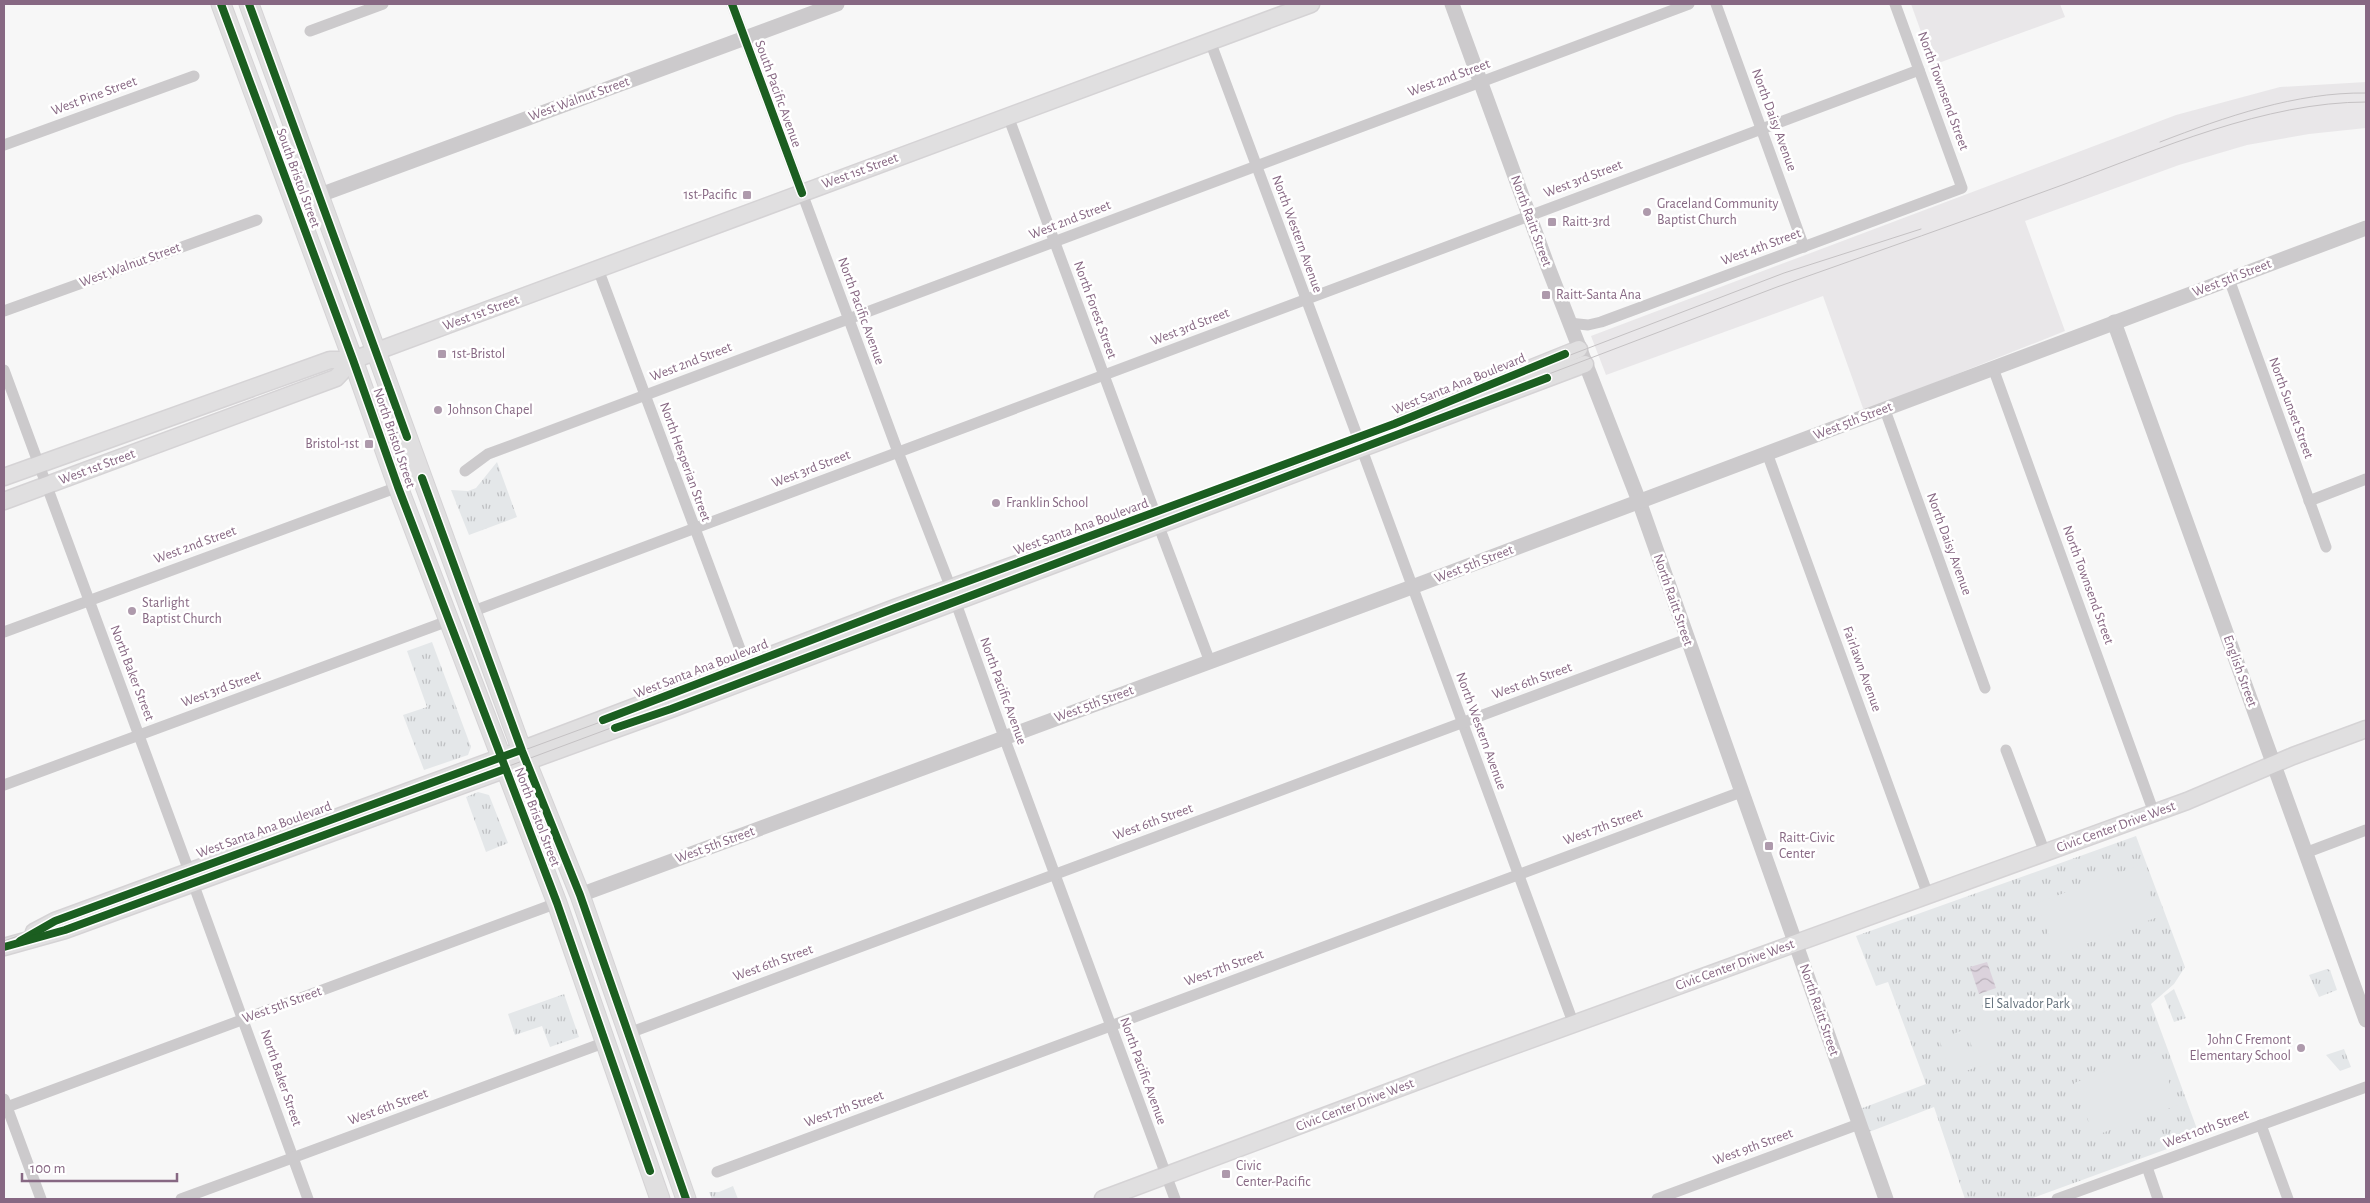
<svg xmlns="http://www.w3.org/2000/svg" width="2370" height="1203" font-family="'Alegreya Sans',sans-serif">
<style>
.built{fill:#e9e7e9}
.grass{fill:url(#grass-tufts)}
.pitch{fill:#e4e7e9}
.water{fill:url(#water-waves)}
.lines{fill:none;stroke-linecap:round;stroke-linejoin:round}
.secondary-casing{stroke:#d5d3d5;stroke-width:19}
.primary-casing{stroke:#d5d3d5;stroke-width:21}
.minor{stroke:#cccacc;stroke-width:11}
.tertiary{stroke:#cccacc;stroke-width:15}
.secondary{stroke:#e0dfe0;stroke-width:16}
.primary{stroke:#e0dfe0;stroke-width:19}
.tram{stroke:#c4c1c3;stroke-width:1}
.cycleway-casing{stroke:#fff;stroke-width:11}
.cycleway{stroke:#1b5e20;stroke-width:8}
.poi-dot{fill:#ae9aac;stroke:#fff;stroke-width:2}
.labels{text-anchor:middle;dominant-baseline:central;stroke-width:5;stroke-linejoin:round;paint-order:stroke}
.street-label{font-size:14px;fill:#876883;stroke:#fff}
.poi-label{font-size:14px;fill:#876883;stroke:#fff;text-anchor:start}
.park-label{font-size:14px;fill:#66737e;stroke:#fff}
</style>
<defs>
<pattern id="grass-tufts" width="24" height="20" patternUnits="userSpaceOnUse" patternTransform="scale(1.25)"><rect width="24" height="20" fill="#e4e7e9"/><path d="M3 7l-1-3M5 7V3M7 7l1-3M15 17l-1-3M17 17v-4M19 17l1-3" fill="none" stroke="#bebfc2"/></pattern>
<pattern id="water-waves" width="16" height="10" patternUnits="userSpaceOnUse" patternTransform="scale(1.25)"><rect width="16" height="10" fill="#dbd2dc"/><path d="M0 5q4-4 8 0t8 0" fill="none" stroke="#b7aeb8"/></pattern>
</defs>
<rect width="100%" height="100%" fill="#f7f7f7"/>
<!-- built -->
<g class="built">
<polygon points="1911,4 2060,4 2065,17 1933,65"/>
<polygon points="2366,82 2366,128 2309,134 2247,145 2179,165 2025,221 2065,331 1864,411 1823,296 1606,375 1591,336 2176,115 2280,87"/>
</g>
<!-- grass -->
<g class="grass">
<polygon points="497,462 517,517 469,535 451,490 468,491 476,488"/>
<polygon points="432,642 471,747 468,755 424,770 403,715 427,707 407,651"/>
<polygon points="478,792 489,795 508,843 486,852 466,797"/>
<polygon points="2136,836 2185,967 2174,984 2151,1004 2200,1137 2030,1199 1965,1199 1934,1107 1869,1132 1860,1109 1926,1084 1888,982 1876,986 1856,936"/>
<polygon points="2327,969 2330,970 2337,990 2319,997 2309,975"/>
<polygon points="2174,989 2186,1018 2174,1022 2164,996"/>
<polygon points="564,994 579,1037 550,1047 542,1026 515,1035 508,1014"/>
<polygon points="2344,1049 2351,1067 2340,1071 2326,1055"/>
<polygon points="733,1186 738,1199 712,1199 709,1192 719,1192"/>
</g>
<!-- pitch -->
<g class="pitch">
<polygon points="2140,865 2158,917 2056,955 2037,903"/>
<polygon points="1988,1022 2002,1059 1979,1067 1966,1030"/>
<polygon points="1961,1031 1974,1068 1952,1076 1939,1039"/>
<polygon points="2157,1052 2178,1105 2094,1136 2074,1083"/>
</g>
<!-- water -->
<polygon class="water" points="1987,962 1996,988 1979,994 1970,967"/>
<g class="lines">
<!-- secondary casing -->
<g class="secondary-casing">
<g id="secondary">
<polyline points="1406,419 1579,349"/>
<polyline points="4,477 330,360 353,360 1311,4"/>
<polyline points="4,501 336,378 353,360"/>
<polyline points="34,932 55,921 521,750 895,608 1152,515"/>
<polyline points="4,947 65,930 671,709 1585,364"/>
<polyline points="1103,1199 1466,1063 2187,801 2293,756 2366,729"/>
</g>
</g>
<!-- primary casing -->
<g class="primary-casing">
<g id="primary">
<polyline points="221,4 353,360 398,487 557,903 660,1199"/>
<polyline points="249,4 522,751 580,895 686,1199"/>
</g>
</g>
<!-- minor -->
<g class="minor">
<polyline points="732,4 898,452 947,578 1004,737 1175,1199"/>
<polyline points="1716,4 1804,247"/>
<polyline points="310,31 383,4"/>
<polyline points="1210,41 1358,438"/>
<polyline points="1008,116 1155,513"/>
<polyline points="4,145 194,76"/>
<polyline points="598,269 746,665"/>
<polyline points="2229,279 2326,547"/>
<polyline points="4,311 257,220"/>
<polyline points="1569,323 1588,325 1601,322 1962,188 1895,4"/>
<polyline points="1993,368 2154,813"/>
<polyline points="4,370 189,871"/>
<polyline points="1885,410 1985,688"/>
<polyline points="1361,447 1574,1025"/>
<polyline points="1767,453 1928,895"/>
<polyline points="465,471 488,454 1689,4"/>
<polyline points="2309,501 2366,479"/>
<polyline points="1158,524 1210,662"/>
<polyline points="471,612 1919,70"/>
<polyline points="4,632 398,487"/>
<polyline points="2006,750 2045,853"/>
<polyline points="4,785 448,621"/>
<polyline points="2305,853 2366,830"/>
<polyline points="193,883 308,1199"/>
<polyline points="629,1033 1687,639"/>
<polyline points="4,1099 41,1199"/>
<polyline points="7,1107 557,903"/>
<polyline points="2261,1125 2288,1199"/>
<polyline points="2147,1167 2158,1199"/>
<polyline points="717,1172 1741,792"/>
<polyline points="181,1199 606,1042"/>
<polyline points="1657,1199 1859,1124"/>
<polyline points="2057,1199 2366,1087"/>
</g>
<!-- tertiary -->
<g class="tertiary">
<polyline points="1452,4 1548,267 1639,501 1886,1199"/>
<polyline points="320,195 837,4"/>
<polyline points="2114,322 2366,1020"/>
<polyline points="580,895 1412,587 2366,228"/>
</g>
<!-- secondary -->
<use href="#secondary" class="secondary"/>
<!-- primary -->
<use href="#primary" class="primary"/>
<!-- tram -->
<g class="tram">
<path d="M2160,142C2225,117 2296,92 2366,93"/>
<polyline points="1434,411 1513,377 1784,273 1921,229"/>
<polyline points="256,849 747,668 963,585 1067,548"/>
<polyline points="4,941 115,901"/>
<path d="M4,952C109,912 214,870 321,836L1003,582L1777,287C1873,253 1970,219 2065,184C2159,149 2265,102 2366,102"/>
</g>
<!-- cycleway casing -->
<g class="cycleway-casing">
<g id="cycleway">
<polyline points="221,4 353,360 398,487 557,903 650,1171"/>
<polyline points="249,4 407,437"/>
<polyline points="732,4 802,193"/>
<polyline points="422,478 522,751 580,895 686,1199"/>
<polyline points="603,720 895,608 1394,424 1565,354"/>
<polyline points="615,728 671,709 1547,378"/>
<polyline points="20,941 55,921 521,750"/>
<polyline points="4,947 65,930 505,769"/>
</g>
</g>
<!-- cycleway -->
<use href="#cycleway" class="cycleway"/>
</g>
<!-- markers -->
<g class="poi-dot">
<rect x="742" y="190" width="10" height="10" rx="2.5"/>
<circle cx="1647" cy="212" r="5"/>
<rect x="1547" y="217" width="10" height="10" rx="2.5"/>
<rect x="1541" y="290" width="10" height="10" rx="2.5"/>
<rect x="437" y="349" width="10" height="10" rx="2.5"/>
<circle cx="438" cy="410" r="5"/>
<rect x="364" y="439" width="10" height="10" rx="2.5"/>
<circle cx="996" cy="503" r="5"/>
<circle cx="132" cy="611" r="5"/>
<rect x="1764" y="841" width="10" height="10" rx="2.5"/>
<circle cx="2301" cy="1048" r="5"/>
<rect x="1221" y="1169" width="10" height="10" rx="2.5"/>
</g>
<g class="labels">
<!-- street labels -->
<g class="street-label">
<text transform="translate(1449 78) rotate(-20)">West 2nd Street</text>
<text transform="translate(1943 91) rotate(70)">North Townsend Street</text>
<text transform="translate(778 94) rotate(70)">South Pacific Avenue</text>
<text transform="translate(94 96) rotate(-20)">West Pine Street</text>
<text transform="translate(579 99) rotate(-20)">West Walnut Street</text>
<text transform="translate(1774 120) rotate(70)">North Daisy Avenue</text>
<text transform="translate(860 171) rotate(-20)">West 1st Street</text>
<text transform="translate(298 178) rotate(70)">South Bristol Street</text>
<text transform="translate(1583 179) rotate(-21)">West 3rd Street</text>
<text transform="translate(1070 220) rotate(-21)">West 2nd Street</text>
<text transform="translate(1531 221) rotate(70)">North Raitt Street</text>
<text transform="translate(1297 234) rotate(70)">North Western Avenue</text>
<text transform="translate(1761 247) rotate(-20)">West 4th Street</text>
<text transform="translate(130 265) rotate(-20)">West Walnut Street</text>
<text transform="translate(2232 278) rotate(-21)">West 5th Street</text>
<text transform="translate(1095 310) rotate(70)">North Forest Street</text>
<text transform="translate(861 311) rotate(70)">North Pacific Avenue</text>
<text transform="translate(481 313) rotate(-20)">West 1st Street</text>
<text transform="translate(1190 327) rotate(-21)">West 3rd Street</text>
<text transform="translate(691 362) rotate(-21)">West 2nd Street</text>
<text transform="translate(1459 384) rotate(-22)">West Santa Ana Boulevard</text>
<text transform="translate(2291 408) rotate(70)">North Sunset Street</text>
<text transform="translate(1853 421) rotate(-21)">West 5th Street</text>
<text transform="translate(394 438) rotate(71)">North Bristol Street</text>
<text transform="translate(685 462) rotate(70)">North Hesperian Street</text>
<text transform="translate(97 467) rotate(-20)">West 1st Street</text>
<text transform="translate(811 469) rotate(-21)">West 3rd Street</text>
<text transform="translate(1081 527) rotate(-20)">West Santa Ana Boulevard</text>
<text transform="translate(1949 544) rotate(70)">North Daisy Avenue</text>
<text transform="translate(195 545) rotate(-20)">West 2nd Street</text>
<text transform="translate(1474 564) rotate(-21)">West 5th Street</text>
<text transform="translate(2088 585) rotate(70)">North Townsend Street</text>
<text transform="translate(1673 600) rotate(71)">North Raitt Street</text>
<text transform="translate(701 669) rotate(-21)">West Santa Ana Boulevard</text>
<text transform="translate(1862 669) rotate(70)">Fairlawn Avenue</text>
<text transform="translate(2240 671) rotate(70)">English Street</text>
<text transform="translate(132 673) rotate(69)">North Baker Street</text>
<text transform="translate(1532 681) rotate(-20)">West 6th Street</text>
<text transform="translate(221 689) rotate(-20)">West 3rd Street</text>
<text transform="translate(1003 691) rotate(70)">North Pacific Avenue</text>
<text transform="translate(1094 704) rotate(-20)">West 5th Street</text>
<text transform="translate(1481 731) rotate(70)">North Western Avenue</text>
<text transform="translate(537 817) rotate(69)">North Bristol Street</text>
<text transform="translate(1153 822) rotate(-20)">West 6th Street</text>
<text transform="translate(1603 827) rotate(-20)">West 7th Street</text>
<text transform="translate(2116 827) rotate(-20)">Civic Center Drive West</text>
<text transform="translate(264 830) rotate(-20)">West Santa Ana Boulevard</text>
<text transform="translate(715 845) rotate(-20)">West 5th Street</text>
<text transform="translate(773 963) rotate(-20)">West 6th Street</text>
<text transform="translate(1735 965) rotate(-20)">Civic Center Drive West</text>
<text transform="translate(1224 968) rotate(-20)">West 7th Street</text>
<text transform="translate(282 1005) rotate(-20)">West 5th Street</text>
<text transform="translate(1819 1010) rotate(71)">North Raitt Street</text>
<text transform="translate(1143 1071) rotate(70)">North Pacific Avenue</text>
<text transform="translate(281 1078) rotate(71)">North Baker Street</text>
<text transform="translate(1355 1105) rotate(-21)">Civic Center Drive West</text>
<text transform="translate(388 1107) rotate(-20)">West 6th Street</text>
<text transform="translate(844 1109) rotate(-20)">West 7th Street</text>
<text transform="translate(2206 1129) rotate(-20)">West 10th Street</text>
<text transform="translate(1753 1147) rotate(-20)">West 9th Street</text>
</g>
<!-- poi labels -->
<g class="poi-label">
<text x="737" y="195" text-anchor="end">1st-Pacific</text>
<text x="1657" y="204">Graceland Community<tspan x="1657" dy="16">Baptist Church</tspan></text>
<text x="1562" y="222">Raitt-3rd</text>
<text x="1556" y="295">Raitt-Santa Ana</text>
<text x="452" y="354">1st-Bristol</text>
<text x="448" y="410">Johnson Chapel</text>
<text x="359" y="444" text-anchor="end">Bristol-1st</text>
<text x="1006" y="503">Franklin School</text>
<text x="142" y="603">Starlight<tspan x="142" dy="16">Baptist Church</tspan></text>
<text x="1779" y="838">Raitt-Civic<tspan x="1779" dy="16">Center</tspan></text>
<text x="2291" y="1040" text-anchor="end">John C Fremont<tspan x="2291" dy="16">Elementary School</tspan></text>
<text x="1236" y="1166">Civic<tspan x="1236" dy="16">Center-Pacific</tspan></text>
</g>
<!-- park labels -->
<g class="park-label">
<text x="2027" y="1004">El Salvador Park</text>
</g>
</g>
<!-- border -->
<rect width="2370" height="1203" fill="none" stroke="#876883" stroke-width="10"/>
<!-- scale -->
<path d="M22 1173v8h155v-8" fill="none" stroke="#876883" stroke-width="2.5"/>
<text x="30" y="1173" font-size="15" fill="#876883" stroke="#ffffff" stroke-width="4" paint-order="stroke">100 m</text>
</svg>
